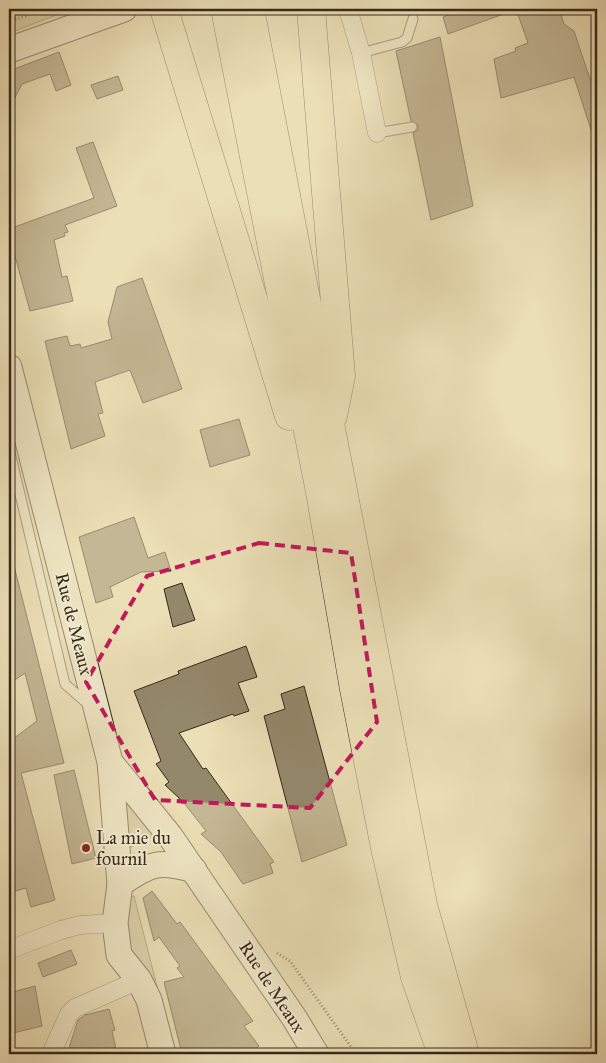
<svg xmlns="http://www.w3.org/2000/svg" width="606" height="1063" font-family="'IM FELL Great Primer',serif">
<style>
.green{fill:#ccc09b;stroke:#81745a}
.building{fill:#94886b;stroke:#36291a}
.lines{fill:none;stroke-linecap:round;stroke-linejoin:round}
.lane-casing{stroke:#635641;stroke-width:11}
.street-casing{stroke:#635641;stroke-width:19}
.secondary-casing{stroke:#36291a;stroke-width:27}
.highway-casing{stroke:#36291a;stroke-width:29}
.path{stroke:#36291a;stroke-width:3;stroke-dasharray:1 2.5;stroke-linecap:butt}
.lane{stroke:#f2ead0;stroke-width:9}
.street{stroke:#f2ead0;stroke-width:18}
.secondary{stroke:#f2ead0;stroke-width:25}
.highway{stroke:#ebdfb6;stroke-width:28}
.marked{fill:none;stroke:#c2185b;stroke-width:4;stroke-dasharray:10 6;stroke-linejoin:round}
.poi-dot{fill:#8f2418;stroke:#f2ead0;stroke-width:2}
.labels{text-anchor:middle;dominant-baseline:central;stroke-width:4;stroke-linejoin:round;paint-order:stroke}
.street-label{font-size:18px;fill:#36291a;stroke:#f2ead0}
.poi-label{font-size:18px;fill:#36291a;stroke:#f2ead0;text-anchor:start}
</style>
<rect width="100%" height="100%" fill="#ebdfb6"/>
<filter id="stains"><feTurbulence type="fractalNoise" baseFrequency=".004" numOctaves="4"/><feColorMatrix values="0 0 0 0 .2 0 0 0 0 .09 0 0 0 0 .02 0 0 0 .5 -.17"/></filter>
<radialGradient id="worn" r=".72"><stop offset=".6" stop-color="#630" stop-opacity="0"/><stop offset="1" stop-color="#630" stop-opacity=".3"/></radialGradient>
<!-- green -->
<g class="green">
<polygon points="9,9 72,9 12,32 9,31"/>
<polygon points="119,793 161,832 131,847 124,846"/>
<polygon points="134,896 160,998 130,958 123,926 128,897"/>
</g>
<!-- building -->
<g class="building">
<polygon points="466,9 512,9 512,11 448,34 443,17"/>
<polygon points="516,9 559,9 564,24 574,31 597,100 597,138 594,139 574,77 501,98 494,59 516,51 515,48 528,43"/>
<polygon points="440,37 473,206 431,220 413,133 418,130 418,125 411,121 396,51"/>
<polygon points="59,52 71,85 56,91 50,74 22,84 9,109 9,71"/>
<polygon points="118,76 123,90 97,99 91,85"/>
<polygon points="93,142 117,206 65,225 68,232 64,233 65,236 54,240 62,277 67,276 73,301 30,311 12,245 9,246 9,229 94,198 76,148"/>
<polygon points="142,278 182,389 143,403 130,370 95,382 103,413 98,414 105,436 71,449 45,341 67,336 70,346 80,344 81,348 112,339 108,322 117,287"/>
<polygon points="239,419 250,455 210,467 200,430"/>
<polygon points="134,517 148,558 165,552 171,571 141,572 110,587 113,597 96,603 79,537"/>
<polygon points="14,566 64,763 21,773 55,900 31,907 26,888 9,893 9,742 37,721 25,673 9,684 9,567"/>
<polygon points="182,583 195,620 173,627 164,589"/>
<polygon points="246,646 257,677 238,683 249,711 234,716 233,714 179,733 203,769 206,768 274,862 270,864 273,873 243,884 221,852 201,834 206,831 184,803 182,804 179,798 165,785 169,782 156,764 161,761 134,691 179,674 178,671"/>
<polygon points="304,686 347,845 302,862 264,716 285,709 281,694"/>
<polygon points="74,770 96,858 72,864 54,775"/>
<polygon points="152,891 177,924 180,922 253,1021 244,1026 259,1046 249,1054 182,1054 164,982 184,977 177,968 180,966 159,937 154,941 143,898"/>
<polygon points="71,950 77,964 43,977 38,963"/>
<polygon points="35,986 42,1026 9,1034 9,1013 12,1012 9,993"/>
<polygon points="109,1009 115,1030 112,1031 117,1054 67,1054 78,1020 85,1015"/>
</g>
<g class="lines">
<!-- lane casing -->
<g class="lane-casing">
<g id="lane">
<polyline points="361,53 402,42 407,38 413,19"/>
<polyline points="377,133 412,127"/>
<polyline points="9,448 65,684 89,705"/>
</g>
</g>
<!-- street casing -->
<g class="street-casing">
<g id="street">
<polyline points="348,9 361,53 377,133"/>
<polyline points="9,950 61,930 80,925 115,923"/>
<polyline points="51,1054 69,1014 75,1008 139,980"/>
</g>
</g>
<!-- secondary casing -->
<g class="secondary-casing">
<g id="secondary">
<polyline points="9,50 124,9"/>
<polyline points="9,367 110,762 120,884 115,923 119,955 139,980 149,1000 163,1054"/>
<polyline points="110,762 170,836 295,1019 316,1054"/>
<path d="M120,884C151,863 158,860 194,870"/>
</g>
</g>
<!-- highway casing -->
<g class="highway-casing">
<g id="highway">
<polyline points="164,9 289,416"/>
<polyline points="225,9 320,492 354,689 385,848 415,977 442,1054"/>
<polyline points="250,9 423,905 465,1054"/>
<polyline points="311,9 341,376 333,416"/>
</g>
</g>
<!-- path -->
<g class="path">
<polyline points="9,19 12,21 43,9"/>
<polyline points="277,953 290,961 356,1054"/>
</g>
<!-- lane -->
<use href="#lane" class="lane"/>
<!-- street -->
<use href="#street" class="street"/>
<!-- secondary -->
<use href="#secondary" class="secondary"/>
<!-- highway -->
<use href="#highway" class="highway"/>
</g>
<!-- marked area -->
<path d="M0 0H606V1063H0ZM259,543L351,553L377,722L310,808L155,800L86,682L147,576Z" fill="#ebdfb6" fill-opacity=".55" fill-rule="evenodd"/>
<path class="marked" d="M259,543L351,553L377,722L310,808L155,800L86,682L147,576Z"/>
<!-- markers -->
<circle class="poi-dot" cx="86" cy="848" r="5"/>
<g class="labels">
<!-- street labels -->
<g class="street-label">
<text transform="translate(74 624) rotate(76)">Rue de Meaux</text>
<text transform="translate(272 987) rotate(57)">Rue de Meaux</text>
</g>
<!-- poi labels -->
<g class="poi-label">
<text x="96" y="838">La mie du<tspan x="96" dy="21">fournil</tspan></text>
</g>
</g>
<!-- margin -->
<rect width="606" height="1063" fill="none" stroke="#ebdfb6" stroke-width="30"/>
<rect x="10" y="10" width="586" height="1043" fill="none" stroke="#36291a" stroke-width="2.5"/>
<rect x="15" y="15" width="576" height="1033" fill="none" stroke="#36291a"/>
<rect width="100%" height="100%" filter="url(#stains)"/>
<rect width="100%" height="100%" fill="url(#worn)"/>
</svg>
